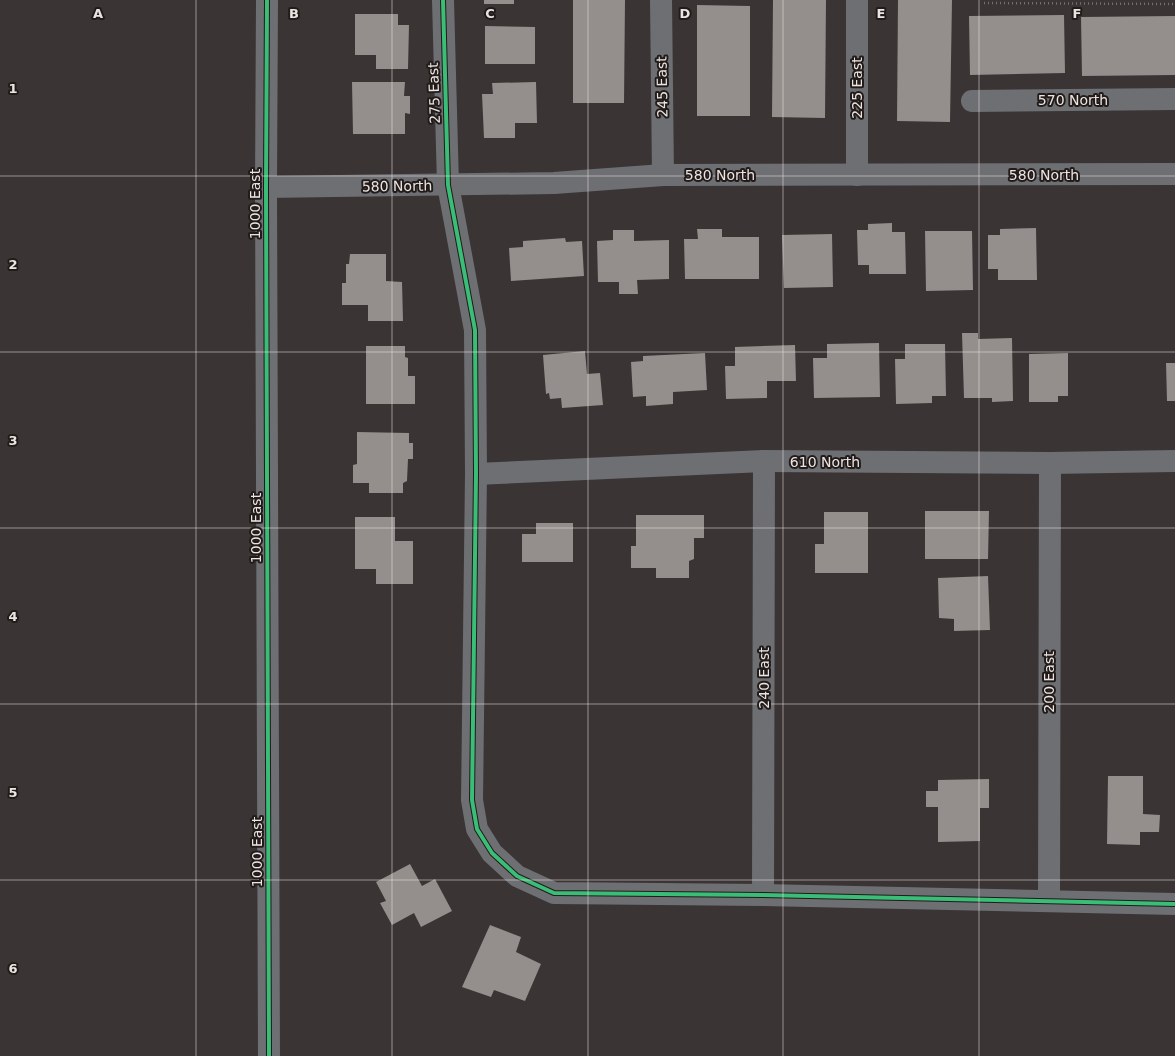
<svg xmlns="http://www.w3.org/2000/svg" width="1175" height="1056" font-family="'DejaVu Sans',sans-serif">
<style>
.building{fill:#948e8d}
.lines{fill:none;stroke-linecap:round;stroke-linejoin:round}
.path{stroke:#717073;stroke-width:2.5;stroke-dasharray:1 3;stroke-linecap:butt}
.minor{stroke:#6d6f73;stroke-width:22}
.tertiary{stroke:#6d6f73;stroke-width:22}
.cycleway-casing{stroke:#211b1a;stroke-width:6}
.cycleway{stroke:#3abd76;stroke-width:4}
.grid{fill:none;stroke:#ece4e3;stroke-width:1;stroke-opacity:0.55}
.labels{text-anchor:middle;dominant-baseline:central;stroke-width:4;stroke-linejoin:round;paint-order:stroke}
.street-label{font-size:14px;fill:#ece4e3;stroke:#211b1a}
.grid-label{font-size:13px;text-anchor:middle;font-weight:bold;fill:#ece4e3;stroke:#211b1a;stroke-width:4;stroke-linejoin:round;paint-order:stroke}
</style>
<rect width="100%" height="100%" fill="#3a3434"/>
<!-- building -->
<g class="building">
<rect x="484" y="0" width="30" height="4"/>
<polygon points="573,0 625,0 624,103 573,103"/>
<polygon points="773,0 826,0 825,118 772,117"/>
<polygon points="898,0 952,0 950,122 897,121"/>
<polygon points="697,5 750,6 750,116 697,116"/>
<polygon points="355,14 398,14 398,25 409,25 408,69 376,69 376,55 355,55"/>
<polygon points="1064,15 1065,73 970,75 969,16"/>
<polygon points="1175,16 1175,75 1082,76 1081,17"/>
<polygon points="485,26 535,27 535,64 485,64"/>
<polygon points="352,82 405,82 404,96 410,96 410,114 405,113 405,134 353,134"/>
<polygon points="536,82 537,123 515,123 515,138 484,138 482,94 493,94 492,83"/>
<polygon points="892,223 892,232 905,232 906,274 869,274 869,265 858,265 857,230 868,230 868,224"/>
<polygon points="1036,228 1037,280 998,280 998,269 988,269 988,235 1000,235 1000,229"/>
<polygon points="697,229 722,229 722,237 759,237 759,279 685,279 684,239 698,239"/>
<polygon points="613,230 634,230 634,241 669,240 669,279 637,280 638,294 619,294 619,282 598,282 597,241 613,240"/>
<polygon points="925,231 972,231 973,290 926,291"/>
<polygon points="832,234 833,287 784,288 782,235"/>
<polygon points="565,238 566,242 582,241 584,276 511,281 509,248 523,247 523,241"/>
<polygon points="350,254 386,254 386,281 402,282 403,321 368,321 368,305 342,305 342,283 346,283 346,264 349,264"/>
<polygon points="962,333 978,333 978,339 1012,338 1013,401 992,402 992,398 964,398"/>
<polygon points="879,343 880,397 814,398 813,358 827,358 827,344"/>
<polygon points="905,344 945,344 946,396 932,396 932,403 896,404 895,359 905,359"/>
<polygon points="795,345 796,381 767,381 767,398 726,399 725,366 735,366 735,347"/>
<polygon points="366,346 405,346 405,357 408,358 408,376 415,376 415,404 366,404"/>
<polygon points="585,351 587,374 600,373 603,405 562,408 561,398 550,399 549,393 546,394 543,355"/>
<polygon points="705,353 707,390 673,392 673,404 646,406 646,396 633,397 631,362 643,361 643,356"/>
<polygon points="1068,353 1068,396 1058,396 1058,402 1029,402 1029,354"/>
<polygon points="1166,363 1175,363 1175,401 1167,401"/>
<polygon points="357,432 409,433 409,443 413,443 413,459 408,459 407,481 403,483 403,493 369,493 369,483 353,483 353,465 357,464"/>
<polygon points="925,511 989,511 988,559 925,559"/>
<polygon points="824,512 868,512 868,573 815,573 815,544 824,544"/>
<polygon points="636,515 704,515 704,538 694,538 694,559 689,561 689,578 656,578 656,568 631,568 631,546 636,546"/>
<polygon points="355,517 395,517 395,541 413,541 413,584 376,584 376,569 355,569"/>
<polygon points="536,523 573,523 573,562 522,562 522,534 536,534"/>
<polygon points="988,576 990,630 954,631 954,619 939,618 938,578"/>
<polygon points="1108,776 1143,776 1143,814 1160,815 1159,832 1140,832 1140,845 1107,844"/>
<polygon points="989,779 989,808 980,808 980,841 938,842 938,807 926,807 926,791 938,791 938,780"/>
<polygon points="410,864 422,886 435,879 452,911 421,927 414,913 392,925 380,903 386,901 376,882"/>
<polygon points="490,925 521,937 516,952 541,964 525,1001 494,990 491,997 462,987"/>
</g>
<g class="lines">
<!-- path -->
<polyline class="path" points="984,3 1175,4"/>
<!-- minor -->
<g class="minor">
<polyline points="443,0 448,185 475,330 476,474 472,800 477,829 492,853 517,876 554,893 763,895 1175,904"/>
<polyline points="661,0 663,175"/>
<polyline points="857,0 857,175"/>
<polyline points="972,101 1175,99"/>
<polyline points="266,187 554,183 663,175 1175,174"/>
<polyline points="476,474 764,461 1050,463 1175,461"/>
<polyline points="763,895 764,461"/>
<polyline points="1049,901 1050,463"/>
</g>
<!-- tertiary -->
<polyline class="tertiary" points="267,0 266,187 269,1056"/>
<!-- cycleway casing -->
<g class="cycleway-casing">
<g id="cycleway">
<polyline points="267,0 266,187 269,1056"/>
<polyline points="443,0 448,185 475,330 476,474 472,800 477,829 492,853 517,876 554,893 763,895 1175,904"/>
</g>
</g>
<!-- cycleway -->
<use href="#cycleway" class="cycleway"/>
</g>
<!-- grid -->
<path class="grid" d="M196,0V1056M392,0V1056M588,0V1056M783,0V1056M979,0V1056M0,176H1175M0,352H1175M0,528H1175M0,704H1175M0,880H1175"/>
<g class="labels">
<!-- street labels -->
<g class="street-label">
<text transform="translate(662 87) rotate(-91)">245 East</text>
<text transform="translate(857 88) rotate(-90)">225 East</text>
<text transform="translate(434 93) rotate(-92)">275 East</text>
<text x="1073" y="100">570 North</text>
<text x="720" y="175">580 North</text>
<text x="1044" y="175">580 North</text>
<text transform="translate(397 186) rotate(-1)">580 North</text>
<text transform="translate(255 204) rotate(-90)">1000 East</text>
<text x="825" y="462">610 North</text>
<text transform="translate(256 528) rotate(-90)">1000 East</text>
<text transform="translate(764 678) rotate(-90)">240 East</text>
<text transform="translate(1049 682) rotate(-90)">200 East</text>
<text transform="translate(257 852) rotate(-90)">1000 East</text>
</g>
</g>
<g class="grid-label">
<text x="98" y="18">A</text>
<text x="294" y="18">B</text>
<text x="490" y="18">C</text>
<text x="685" y="18">D</text>
<text x="881" y="18">E</text>
<text x="1077" y="18">F</text>
<text x="13" y="93">1</text>
<text x="13" y="269">2</text>
<text x="13" y="445">3</text>
<text x="13" y="621">4</text>
<text x="13" y="797">5</text>
<text x="13" y="973">6</text>
</g>
</svg>
